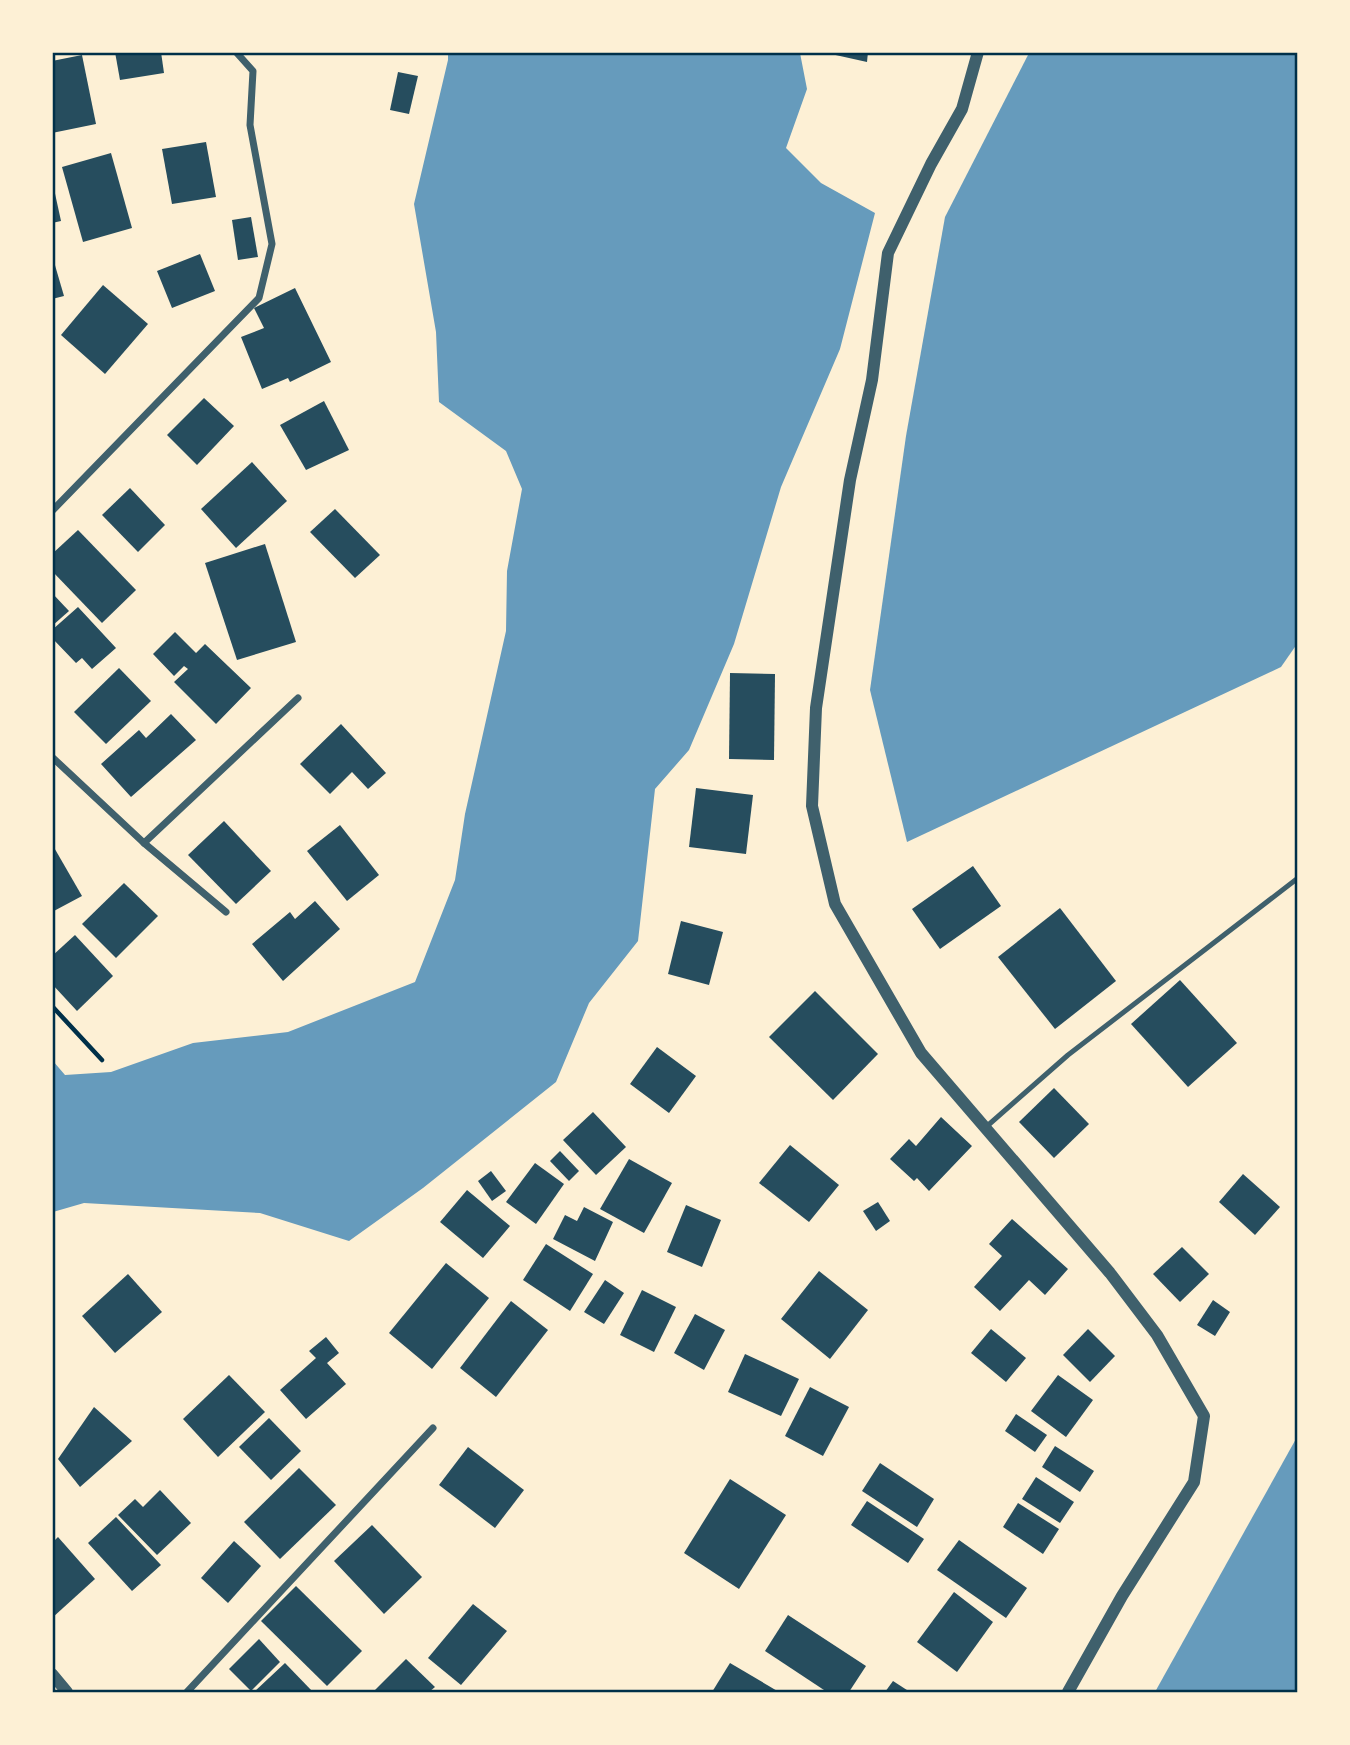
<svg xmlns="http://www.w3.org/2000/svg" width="1350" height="1745" font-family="Figtree,sans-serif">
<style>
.water{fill:#669bbc}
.building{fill:#264d5e}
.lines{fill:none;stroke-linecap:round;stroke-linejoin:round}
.path{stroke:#003049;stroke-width:4.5}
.service{stroke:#3f606c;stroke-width:5}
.minor{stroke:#3f606c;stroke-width:7}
.tertiary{stroke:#3f606c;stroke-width:12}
.neatline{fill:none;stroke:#003049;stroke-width:2.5}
</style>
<rect width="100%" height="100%" fill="#fdf0d5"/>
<!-- water -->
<g class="water">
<polygon points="448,53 800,53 807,89 786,148 821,183 875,213 840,349 781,487 734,644 689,750 655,789 638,941 589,1003 556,1082 423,1188 349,1241 260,1213 84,1203 53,1212 53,1061 65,1075 111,1072 193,1043 288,1032 415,982 455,880 465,814 506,631 507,571 522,489 506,451 439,402 436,332 414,204 448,60"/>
<polygon points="1029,53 1297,53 1297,644 1281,667 907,842 870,690 906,436 945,217"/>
<polygon points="1297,1437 1297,1692 1155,1692"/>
</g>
<!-- building -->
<g class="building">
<polygon points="115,52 161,52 164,73 120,80"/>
<polygon points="822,52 868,52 867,62"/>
<polygon points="82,55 96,124 52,133 52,61"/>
<polygon points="398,72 418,76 409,114 390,110"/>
<polygon points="206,142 216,197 172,204 162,149"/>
<polygon points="111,153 132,228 83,242 62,167"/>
<polygon points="54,189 61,221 52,223 52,190"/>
<polygon points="251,217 258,257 238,260 232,220"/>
<polygon points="200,254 215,291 172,308 157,271"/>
<polygon points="52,255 64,296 52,299"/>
<polygon points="103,285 148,324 105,374 61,335"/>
<polygon points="295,288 331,362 290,382 288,378 262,389 241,337 264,328 254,308"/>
<polygon points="204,398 234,426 197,465 167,435"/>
<polygon points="324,401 349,450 306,470 280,425"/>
<polygon points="252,462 287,501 236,548 201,509"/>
<polygon points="130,488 165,525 138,552 102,515"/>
<polygon points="335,509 380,555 355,578 310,532"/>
<polygon points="78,530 136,590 102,623 52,571 52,554"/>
<polygon points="265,544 296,642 237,660 205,563"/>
<polygon points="52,593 69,611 52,626"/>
<polygon points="78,607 116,648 92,669 82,658 76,663 52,638 52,630"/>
<polygon points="175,632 196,653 205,644 251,688 216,724 174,682 188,669 184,666 174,676 153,654"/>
<polygon points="119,668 151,701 106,744 74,712"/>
<polygon points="730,673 775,674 774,760 729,759"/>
<polygon points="171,714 196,740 131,797 101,764 139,730 146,738"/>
<polygon points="341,724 386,773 368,789 352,772 330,794 300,764"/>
<polygon points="696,788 753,795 746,854 689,847"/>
<polygon points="224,821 271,871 236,904 188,855"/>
<polygon points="340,825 379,875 347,901 307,851"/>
<polygon points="52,844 82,896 52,912"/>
<polygon points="973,866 1001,906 940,949 912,909"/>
<polygon points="124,883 158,916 116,958 82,924"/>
<polygon points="315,901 340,929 283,981 252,944 290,912 295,919"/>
<polygon points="1060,908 1116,981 1055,1029 998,957"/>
<polygon points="681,921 723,932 709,985 668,974"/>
<polygon points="75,935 113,976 77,1011 52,984 52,956"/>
<polygon points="1180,980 1237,1043 1188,1087 1131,1024"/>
<polygon points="815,991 878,1054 833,1100 769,1037"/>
<polygon points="657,1047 696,1076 669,1113 630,1084"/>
<polygon points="1054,1088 1089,1124 1054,1158 1019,1122"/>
<polygon points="593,1112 626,1147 596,1175 563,1140"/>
<polygon points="941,1117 972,1146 929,1191 917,1178 914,1181 890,1159 909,1139 916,1146"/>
<polygon points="790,1145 839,1185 809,1222 759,1183"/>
<polygon points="560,1151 579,1171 569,1181 550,1161"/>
<polygon points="629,1159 672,1183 644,1233 600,1209"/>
<polygon points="535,1163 564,1184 536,1224 506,1202"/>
<polygon points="491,1171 506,1191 492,1201 478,1181"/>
<polygon points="1243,1174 1280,1207 1255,1235 1219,1202"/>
<polygon points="467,1190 510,1226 483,1258 440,1222"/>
<polygon points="878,1202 890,1221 876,1231 863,1211"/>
<polygon points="686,1205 721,1220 702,1267 667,1252"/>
<polygon points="584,1207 613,1222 595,1261 553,1239 565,1215 577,1221"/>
<polygon points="1012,1219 1068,1269 1045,1295 1029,1280 1000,1311 974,1287 1002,1256 989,1244"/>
<polygon points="546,1244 593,1274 570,1311 523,1280"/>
<polygon points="1182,1247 1209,1274 1180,1302 1153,1274"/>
<polygon points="446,1263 489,1298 432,1369 389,1333"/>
<polygon points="819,1271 868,1310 830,1359 781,1319"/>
<polygon points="128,1274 162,1312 115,1353 82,1316"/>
<polygon points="605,1280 624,1293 604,1324 584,1312"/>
<polygon points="642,1290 676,1307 654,1352 620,1335"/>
<polygon points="1213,1300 1230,1312 1215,1336 1197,1325"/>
<polygon points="511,1301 548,1330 496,1397 460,1368"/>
<polygon points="695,1314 725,1330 704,1370 674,1353"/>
<polygon points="991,1329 1026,1358 1006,1382 971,1353"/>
<polygon points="1088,1329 1115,1356 1090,1382 1063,1355"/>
<polygon points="326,1337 339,1353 327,1363 346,1384 306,1419 280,1390 316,1358 309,1351"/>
<polygon points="745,1354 799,1379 781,1416 728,1392"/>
<polygon points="229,1375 265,1412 218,1457 183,1419"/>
<polygon points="1058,1375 1093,1400 1066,1437 1031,1411"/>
<polygon points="810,1387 849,1407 823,1456 785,1436"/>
<polygon points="94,1407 132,1441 80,1487 58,1459"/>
<polygon points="1016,1414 1047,1435 1035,1452 1005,1431"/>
<polygon points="269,1418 301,1451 271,1480 239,1447"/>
<polygon points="1055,1446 1094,1471 1080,1492 1042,1467"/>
<polygon points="468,1447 524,1490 495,1528 439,1485"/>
<polygon points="880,1463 934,1499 917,1527 862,1491"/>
<polygon points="299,1468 336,1505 280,1559 244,1522"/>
<polygon points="1036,1477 1074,1502 1060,1523 1022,1499"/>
<polygon points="730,1479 786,1515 739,1589 684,1553"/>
<polygon points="160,1490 191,1523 157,1555 118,1515 135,1499 143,1507"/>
<polygon points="867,1501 924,1539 908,1563 851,1525"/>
<polygon points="1018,1503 1059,1529 1043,1554 1003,1527"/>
<polygon points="116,1517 161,1565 132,1591 88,1543"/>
<polygon points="372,1525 422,1577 384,1614 334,1561"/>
<polygon points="58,1537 95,1579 52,1618 52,1543"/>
<polygon points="959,1540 1027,1588 1006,1618 937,1570"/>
<polygon points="234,1541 261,1566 228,1603 201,1578"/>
<polygon points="296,1586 362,1651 327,1686 261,1621"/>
<polygon points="954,1592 993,1622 957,1672 917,1642"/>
<polygon points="473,1604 507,1631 461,1685 428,1658"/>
<polygon points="788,1615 866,1666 849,1692 827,1692 765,1651"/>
<polygon points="259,1639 280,1662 251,1691 229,1669"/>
<polygon points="406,1659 435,1687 429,1692 373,1692"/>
<polygon points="285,1663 313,1692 254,1692"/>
<polygon points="730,1663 779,1692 712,1692"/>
<polygon points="893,1681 910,1692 885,1692"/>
</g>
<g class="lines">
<!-- path -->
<polyline class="path" points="52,1006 102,1060"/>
<!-- service -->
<polyline class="service" points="986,1127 1068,1055 1298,878"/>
<!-- minor -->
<g class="minor">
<polyline points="52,511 259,298 272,244 250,125 253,71 236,52"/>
<polyline points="52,757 144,843 226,912"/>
<polyline points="144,843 298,698"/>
<polyline points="187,1692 433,1428"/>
</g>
<!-- tertiary -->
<g class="tertiary">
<polyline points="978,52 962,109 931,164 888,253 872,380 850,480 816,708 812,806 835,904 921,1053 1110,1273 1157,1335 1204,1416 1194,1482 1122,1596 1068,1692"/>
<polyline points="52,1674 67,1692"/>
</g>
</g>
<!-- border -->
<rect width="1350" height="1745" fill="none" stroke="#fdf0d5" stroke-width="108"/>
<rect x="54" y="54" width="1242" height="1637" class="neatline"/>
</svg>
